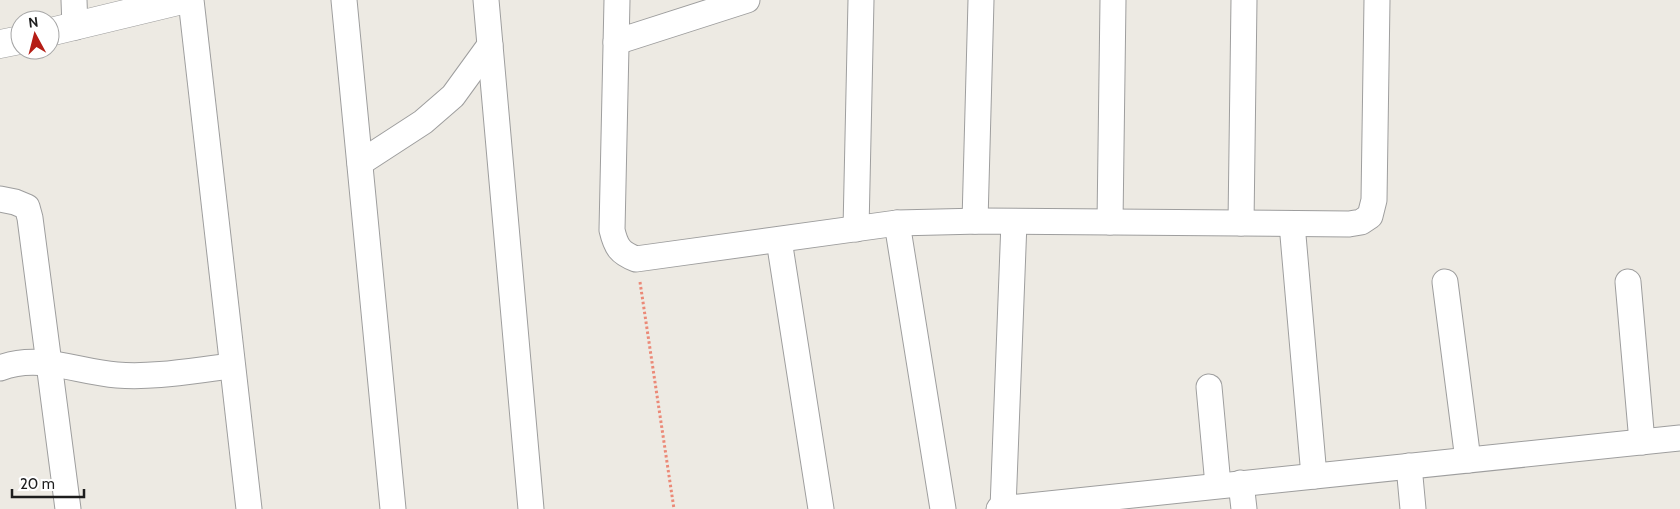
<svg xmlns="http://www.w3.org/2000/svg" width="1680" height="509" font-family="Cabin,sans-serif">
<style>
.lines{fill:none;stroke-linecap:round;stroke-linejoin:round}
.minor-casing{stroke:#9e9e9e;stroke-width:27}
.tertiary-casing{stroke:#9e9e9e;stroke-width:29}
.path{stroke:#eb8977;stroke-width:3;stroke-dasharray:2.5 2.5;stroke-linecap:butt}
.minor{stroke:#fff;stroke-width:25}
.tertiary{stroke:#fff;stroke-width:28}
</style>
<rect width="100%" height="100%" fill="#edeae3"/>
<g class="lines">
<!-- minor casing -->
<g class="minor-casing">
<g id="minor">
<polyline points="74,0 75,27"/>
<polyline points="191,0 249,509"/>
<polyline points="344,0 393,509"/>
<polyline points="486,0 531,509"/>
<path d="M617,0L612,230C616,247 620,253 636,259L897,223L980,221L1349,224L1361,222L1370,216L1374,200L1377,0"/>
<polyline points="616,42 747,0"/>
<polyline points="360,163 423,122 453,96 490,45"/>
<polyline points="0,199 15,202 27,207 30,218 68,509"/>
<polyline points="975,221 981,0"/>
<polyline points="1110,222 1113,0"/>
<polyline points="897,223 943,509"/>
<polyline points="1241,223 1244,0"/>
<polyline points="1292,224 1314,476"/>
<polyline points="856,229 861,0"/>
<polyline points="779,240 821,509"/>
<polyline points="1445,282 1468,460"/>
<polyline points="1628,282 1642,442"/>
<path d="M0,368C40,353 77,372 117,375C155,378 195,370 232,366"/>
<polyline points="1209,387 1218,485"/>
<polyline points="1409,466 1413,509"/>
<polyline points="1241,483 1244,509"/>
<polyline points="1003,508 1014,222"/>
<polyline points="999,509 1680,438"/>
</g>
</g>
<!-- tertiary casing -->
<g class="tertiary-casing">
<g id="tertiary">
<polyline points="50,32 183,0"/>
<polyline points="0,44 20,40"/>
</g>
</g>
<!-- path -->
<polyline class="path" points="640,282 674,509"/>
<!-- minor -->
<use href="#minor" class="minor"/>
<!-- tertiary -->
<use href="#tertiary" class="tertiary"/>
</g>
<!-- north arrow -->
<g transform="translate(35 35) rotate(353)"><circle r="24" fill="#ffffff" stroke="#a5a5a5"/>
<path d="M0-4L9 19L0 12L-9 19Z" fill="#b51d15"/>
<text y="-8" font-size="14" font-weight="bold" text-anchor="middle" fill="#1d1d1d">N</text>
</g>
<!-- scale -->
<path d="M12 489v8h72v-8" fill="none" stroke="#1d1d1d" stroke-width="2.5"/>
<text x="20" y="489" font-size="15" fill="#1d1d1d" stroke="#ffffff" stroke-width="4" paint-order="stroke">20 m</text>
</svg>
